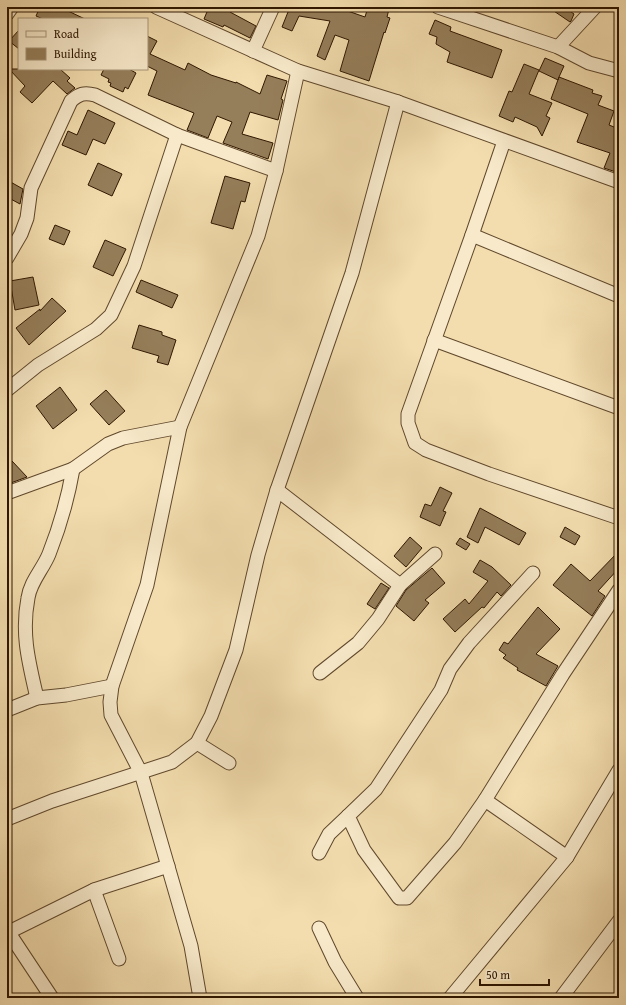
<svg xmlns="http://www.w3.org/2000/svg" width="626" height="1005" font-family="'Gentium Book Plus',serif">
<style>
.building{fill:#957e5a;stroke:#2f1700}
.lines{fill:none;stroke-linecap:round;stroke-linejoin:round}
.minor-casing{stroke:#60482c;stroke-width:15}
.minor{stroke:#f7e9ca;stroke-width:13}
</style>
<rect width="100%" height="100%" fill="#f3ddae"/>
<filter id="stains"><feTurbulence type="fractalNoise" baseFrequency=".005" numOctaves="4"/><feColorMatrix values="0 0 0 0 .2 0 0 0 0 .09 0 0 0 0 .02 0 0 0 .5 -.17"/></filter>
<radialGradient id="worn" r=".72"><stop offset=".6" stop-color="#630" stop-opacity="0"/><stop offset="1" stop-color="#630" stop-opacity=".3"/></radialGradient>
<!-- building -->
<g class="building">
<polygon points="40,7 70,7 68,11 85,19 43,19 36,16"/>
<polygon points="209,7 227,7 231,9 230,12 256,26 250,38 224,25 223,27 204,19"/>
<polygon points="290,7 342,7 342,9 365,17 368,7 382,7 389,9 387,17 390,18 385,33 384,32 369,81 340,71 349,40 335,35 325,60 317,56 330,21 299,16 292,31 282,27"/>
<polygon points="548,7 564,7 574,14 571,21 570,22"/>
<polygon points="435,20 451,27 450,31 502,50 492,78 447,62 450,52 436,44 437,37 429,34"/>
<polygon points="19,30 19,49 9,41"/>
<polygon points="147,36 157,41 150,54 185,70 188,63 211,75 236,83 236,82 260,94 267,75 287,81 281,99 283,100 278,120 250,112 242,134 273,143 268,159 223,143 232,122 217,116 208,138 187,130 194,113 148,95 157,71 147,66"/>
<polygon points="545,58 564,66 559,77 593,90 592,93 602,96 598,105 614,111 609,125 619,129 619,173 604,168 610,153 577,142 588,114 551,99 559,77 558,80 539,71"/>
<polygon points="524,64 539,70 529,94 552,103 546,116 550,118 542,136 537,127 515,117 513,122 499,116 509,91 512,92"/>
<polygon points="9,69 60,69 70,78 67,81 75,88 67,94 53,81 32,103 20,92 25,86"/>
<polygon points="104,69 129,69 136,73 128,89 125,87 123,92 110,86 111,83 108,82 109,79 101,75"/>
<polygon points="88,110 115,123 105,144 93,139 86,155 62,145 68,131 77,135"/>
<polygon points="98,163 122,174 112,196 88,185"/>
<polygon points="225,176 250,183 245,202 241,201 233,229 211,223"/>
<polygon points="7,180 23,189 20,204 7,197"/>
<polygon points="55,225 70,231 64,245 49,239"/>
<polygon points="105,240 126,249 113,276 93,267"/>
<polygon points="33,277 39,305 15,310 10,281"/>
<polygon points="141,280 178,295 172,308 136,292"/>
<polygon points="52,298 66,311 29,345 16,328 40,309 40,311"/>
<polygon points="139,325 162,332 162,335 176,340 168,365 157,362 159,356 132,348"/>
<polygon points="60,387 77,410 53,429 36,406"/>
<polygon points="106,390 125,411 109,425 90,404"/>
<polygon points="12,461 27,477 8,484 7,465"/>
<polygon points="440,487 452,493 443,511 446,512 440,526 420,517 425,504 431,506"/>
<polygon points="480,508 526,533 519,545 485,527 478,543 467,537"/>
<polygon points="565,527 580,536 575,545 560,537"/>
<polygon points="410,537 422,548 406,567 394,556"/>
<polygon points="460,538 470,544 466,550 456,544"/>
<polygon points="619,551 619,568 598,591 605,596 592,616 553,585 571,564 590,581"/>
<polygon points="480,560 492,567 511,585 501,596 497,592 484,608 482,607 455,632 443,619 465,599 469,604 488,581 473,572"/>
<polygon points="432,568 445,583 425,600 429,603 414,621 396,606 406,590"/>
<polygon points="381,583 389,588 375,609 367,604"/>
<polygon points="538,607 560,629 536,654 558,666 546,686 517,670 518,668 503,658 506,655 499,650 504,642 508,644"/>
</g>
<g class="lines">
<!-- minor casing -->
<g class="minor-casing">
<g id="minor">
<polyline points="156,7 298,71 398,102 619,182"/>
<polyline points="438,7 558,47 589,63 619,71"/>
<polyline points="7,14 12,7"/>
<polyline points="558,47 595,7"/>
<polyline points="253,51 273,7"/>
<polyline points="504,141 472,235 408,414 408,423 415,443 426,450 489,474 619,518"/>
<polyline points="472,235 619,296"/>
<path d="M7,258L21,234L27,218L31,188L71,101C79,94 84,92 95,95L177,135L276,171"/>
<polyline points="434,340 619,408"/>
<polyline points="7,390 38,365 96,329 111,315 134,266 177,135"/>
<polyline points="277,490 400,585"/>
<polyline points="7,493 73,469 108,444 123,438 180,427"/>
<polyline points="533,573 469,643 450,669 441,690 376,789 348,816 364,850 399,898 407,898 455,843 485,800 563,674 619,590"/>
<polyline points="320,673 358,643 378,619 400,585 435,554"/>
<path d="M37,698C29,663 21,634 28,598C30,582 43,569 49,554C60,526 68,498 73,469"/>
<polyline points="7,710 37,698 66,695 112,686"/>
<polyline points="197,743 229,763"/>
<polyline points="485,800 567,857"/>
<polyline points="7,819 52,801 172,762 197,743 211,716 236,650 258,555 277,490 352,273 398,102"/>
<polyline points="319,853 329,834 348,816"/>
<polyline points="94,890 119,959"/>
<polyline points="319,928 335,962 357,998"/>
<polyline points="7,930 52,998"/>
<polyline points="9,932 94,890 168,866"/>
<polyline points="200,998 191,946 141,773 111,715 110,702 112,686 147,585 180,427 258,236 276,171 298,71"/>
<polyline points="450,998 567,857 619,770"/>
<polyline points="561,998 619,921"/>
</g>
</g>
<!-- minor -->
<use href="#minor" class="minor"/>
</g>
<!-- margin -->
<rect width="626" height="1005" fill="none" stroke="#f3ddae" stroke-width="24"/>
<rect x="8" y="8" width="610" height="989" fill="none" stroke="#2f1700" stroke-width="2"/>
<rect x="12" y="12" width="602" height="981" fill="none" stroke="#2f1700"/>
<!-- legend -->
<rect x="18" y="18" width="130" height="52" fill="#f7e9ca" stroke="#a79579"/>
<rect x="26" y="31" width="20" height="6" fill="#f7e9ca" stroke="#a79579"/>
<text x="54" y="38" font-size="12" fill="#2f1700">Road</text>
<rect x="26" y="48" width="20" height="12" fill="#957e5a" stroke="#a79579"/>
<text x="54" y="58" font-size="12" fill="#2f1700">Building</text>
<!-- scale -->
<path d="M480 979v6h69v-6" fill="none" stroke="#2f1700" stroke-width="2"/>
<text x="486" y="979" font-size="12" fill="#2f1700" stroke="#f7e9ca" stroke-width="3" paint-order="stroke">50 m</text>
<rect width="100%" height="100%" filter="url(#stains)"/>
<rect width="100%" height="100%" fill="url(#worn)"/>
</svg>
